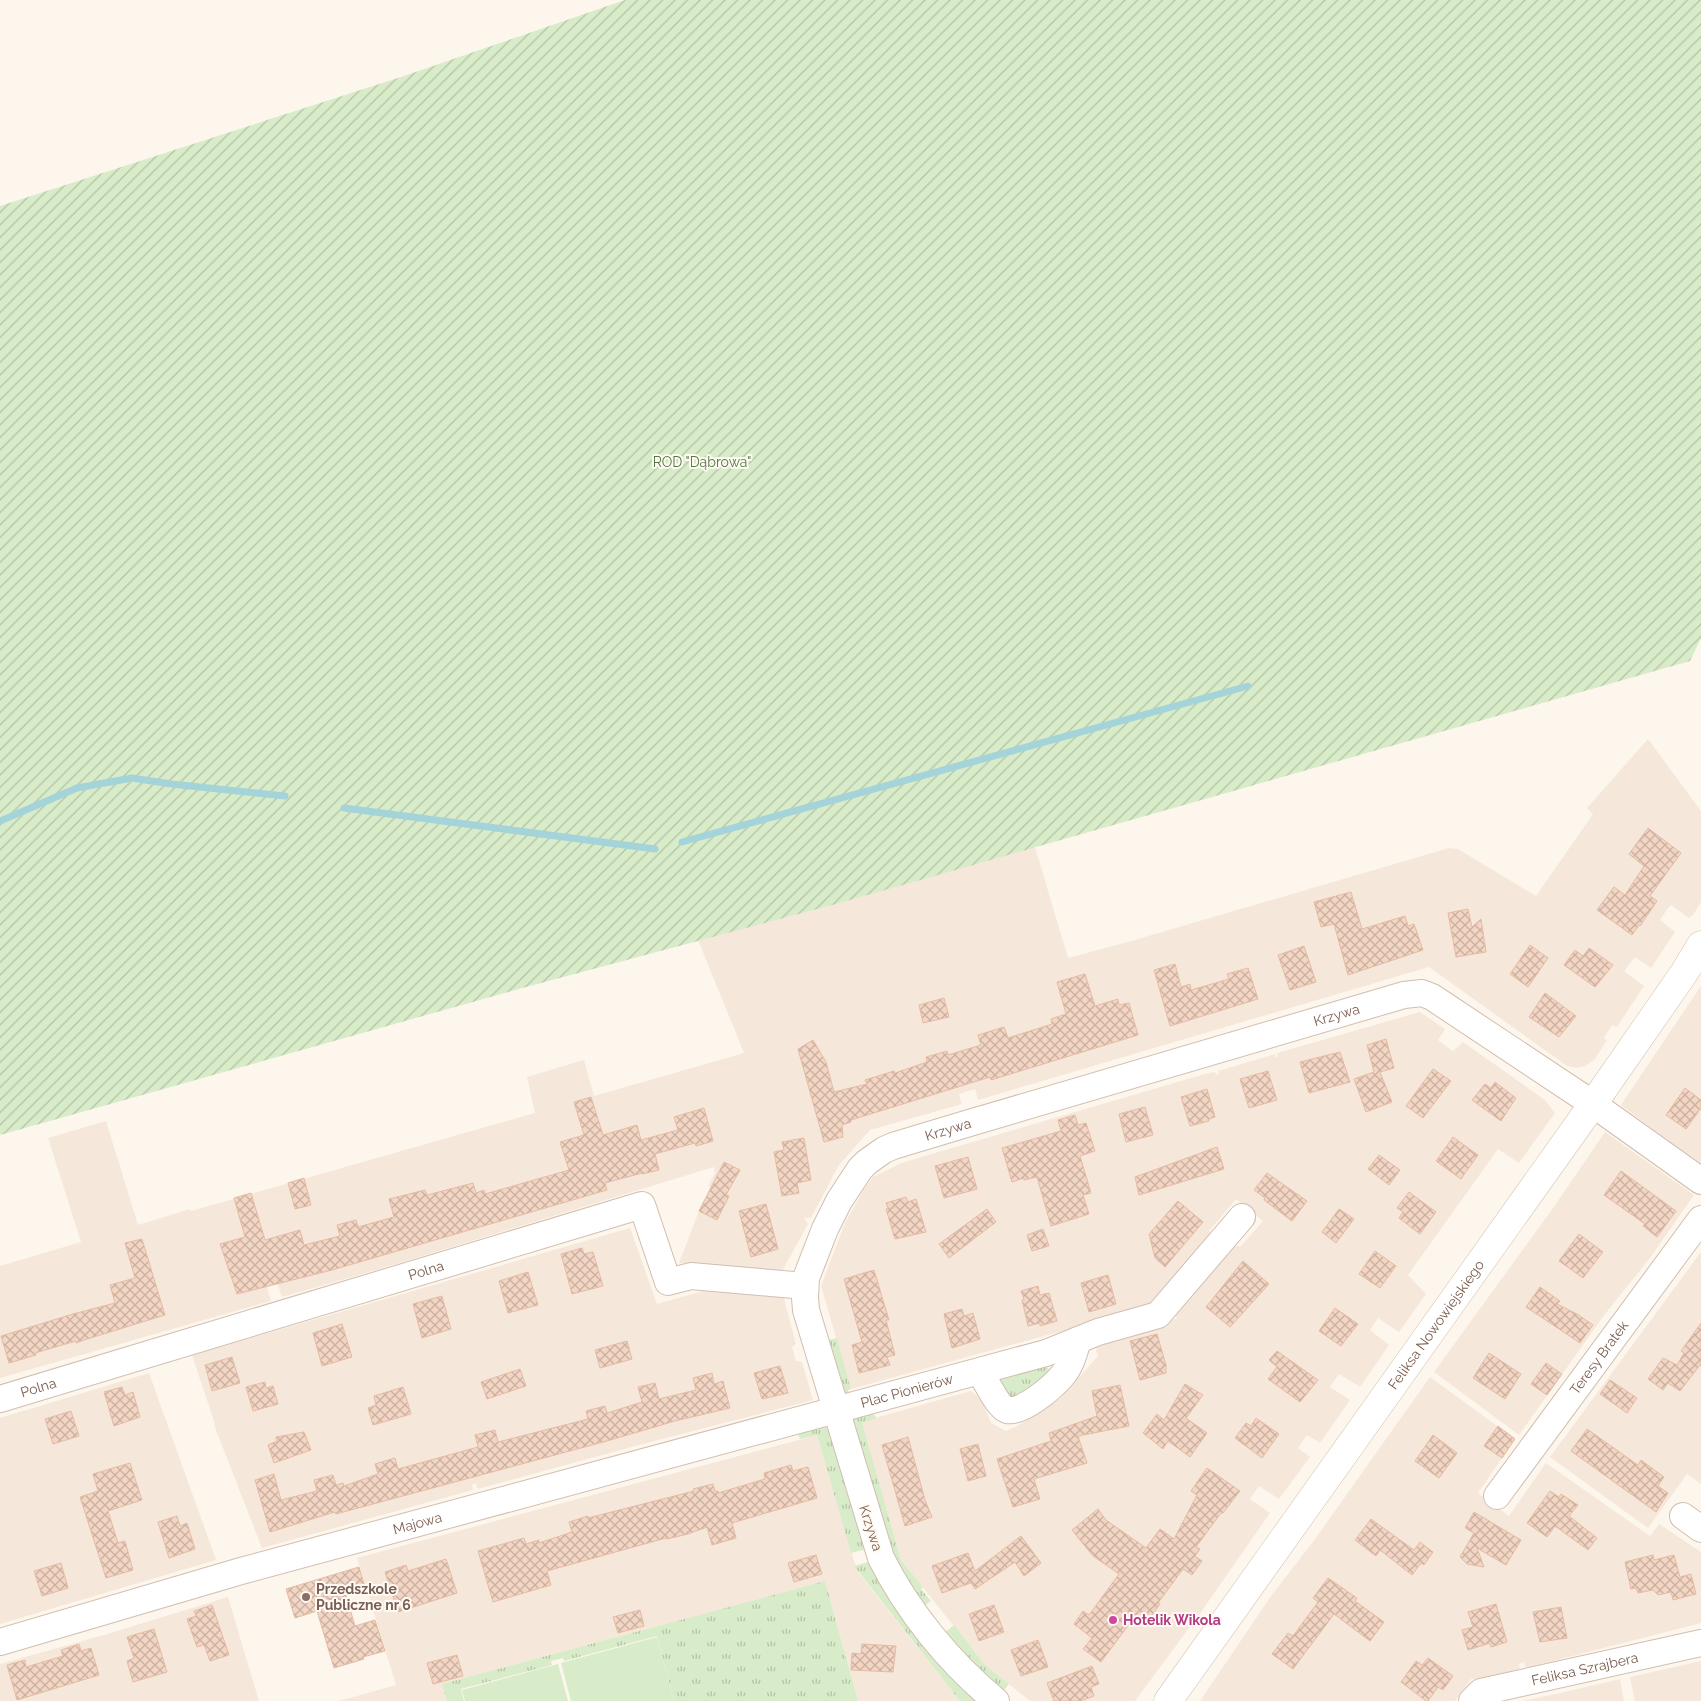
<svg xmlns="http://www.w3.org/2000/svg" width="1701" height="1701" font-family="Raleway,sans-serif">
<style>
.residential{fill:#f5e8da}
.grass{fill:url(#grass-tufts)}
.garden{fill:url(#garden-furrows)}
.pitch{fill:#d8ecc9}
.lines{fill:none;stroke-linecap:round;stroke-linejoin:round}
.stream{stroke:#a5d3da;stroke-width:7}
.building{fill:url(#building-cross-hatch);stroke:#e6bba3}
.street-casing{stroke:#d1beb0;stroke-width:28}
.secondary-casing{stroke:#d6c0b0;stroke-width:29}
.street{stroke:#fff;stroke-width:26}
.secondary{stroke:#fff;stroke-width:28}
.education-dot{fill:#8d6e63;stroke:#fffaf3;stroke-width:2}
.hotel-dot{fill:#d1479c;stroke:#fffaf3;stroke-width:2}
.labels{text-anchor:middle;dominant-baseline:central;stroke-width:4;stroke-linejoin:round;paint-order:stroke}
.park-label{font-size:14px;fill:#537a41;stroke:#fffaf3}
.street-label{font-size:14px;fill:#7a5c4d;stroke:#fffaf3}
.education-label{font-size:14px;font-weight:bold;fill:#785e54;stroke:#fffaf3;text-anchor:start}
.hotel-label{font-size:14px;font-weight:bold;fill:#b23c85;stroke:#fffaf3;text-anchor:start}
</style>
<defs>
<pattern id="grass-tufts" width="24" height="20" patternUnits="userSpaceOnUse" patternTransform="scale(1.25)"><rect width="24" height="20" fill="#d8ecc9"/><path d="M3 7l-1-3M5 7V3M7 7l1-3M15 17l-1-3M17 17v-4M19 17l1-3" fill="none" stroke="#b4c2a5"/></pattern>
<pattern id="garden-furrows" width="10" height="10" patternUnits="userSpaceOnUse" patternTransform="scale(1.25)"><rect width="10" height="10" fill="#d8ecc9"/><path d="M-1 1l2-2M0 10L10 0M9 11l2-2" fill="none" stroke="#b4c2a5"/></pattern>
<pattern id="building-cross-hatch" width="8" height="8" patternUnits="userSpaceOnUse" patternTransform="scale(1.25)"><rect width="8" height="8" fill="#f3d5c3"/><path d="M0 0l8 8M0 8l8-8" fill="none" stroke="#cab0a1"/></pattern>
</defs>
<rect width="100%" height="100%" fill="#fdf6ec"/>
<!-- residential -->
<g class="residential">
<polygon points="1648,739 1701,811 1701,902 1693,915 1689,918 1671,905 1668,908 1660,920 1675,932 1651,968 1635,957 1624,971 1644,986 1619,1024 1616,1027 1612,1025 1604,1038 1607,1040 1595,1059 1586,1066 1577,1068 1567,1066 1429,967 978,1100 975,1089 959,1094 962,1104 870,1130 839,1165 811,1218 804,1218 808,1224 780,1275 679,1263 699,1211 711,1187 708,1186 715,1173 714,1167 383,1268 282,1297 276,1280 266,1283 271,1301 0,1378 0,1266 81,1242 48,1138 106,1121 138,1225 190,1209 191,1211 535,1113 527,1077 584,1060 594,1096 744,1053 698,940 824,907 1035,847 1068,958 1128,942 1449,848 1458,849 1536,896 1593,814 1587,808"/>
<polygon points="1701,986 1701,1166 1621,1105"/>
<polygon points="1420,1012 1445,1029 1438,1040 1448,1048 1453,1051 1463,1042 1545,1100 1555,1113 1519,1163 1498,1149 1408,1275 1426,1294 1399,1332 1378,1318 1370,1330 1389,1345 1360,1387 1339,1374 1330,1387 1350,1400 1320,1443 1307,1435 1298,1448 1310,1457 1279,1499 1259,1486 1250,1499 1270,1513 1201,1612 1135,1701 1030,1701 984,1664 901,1560 861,1422 971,1391 976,1395 983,1403 991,1423 1006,1431 1017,1426 1061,1398 1098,1356 1096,1351 1099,1340 1178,1318 1171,1313 1229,1246 1241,1246 1263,1221 1236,1199 1209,1231 1216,1237 1153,1306 851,1389 821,1286 845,1223 864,1189 873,1177 901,1163 1205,1074 1215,1072 1216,1075 1219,1074 1218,1071 1265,1057 1275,1054 1276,1057 1278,1057 1277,1053"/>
<polygon points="1605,1132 1694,1195 1650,1258 1605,1314 1519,1435 1434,1372 1553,1208"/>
<polygon points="630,1228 657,1304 710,1289 783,1295 796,1344 792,1347 796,1361 802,1362 813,1400 639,1445 478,1489 475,1483 472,1485 473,1490 262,1548 214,1425 215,1424 192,1355"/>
<polygon points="1701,1252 1701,1484 1687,1474 1648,1528 1550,1457"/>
<polygon points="149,1373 216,1560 0,1624 0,1418"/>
<polygon points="1430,1377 1515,1439 1478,1493 1509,1516 1546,1463 1650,1536 1659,1524 1701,1552 1701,1623 1526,1668 1524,1662 1519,1664 1520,1669 1479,1679 1471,1679 1455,1701 1200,1701 1271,1596 1315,1539"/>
<polygon points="817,1435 857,1571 960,1701 858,1701 825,1581 443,1684 447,1701 339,1701 396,1685 357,1558"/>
<polygon points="228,1597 259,1701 0,1701 0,1664 104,1635"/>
<polygon points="1701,1661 1701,1701 1635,1701 1630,1677"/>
<polygon points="1620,1679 1624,1701 1522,1701 1556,1694"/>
</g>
<!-- grass -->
<g class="grass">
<polygon points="837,1338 851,1389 848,1390 849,1393 847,1398 829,1340"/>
<polygon points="1046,1367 1050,1369 1050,1373 1027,1393 1010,1399 1000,1383 1001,1376"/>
<polygon points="870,1411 877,1418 862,1423 901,1560 923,1587 921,1589 931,1601 923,1607 896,1568 852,1418"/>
<polygon points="823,1425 829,1430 867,1549 851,1553 817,1435 800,1439 797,1430"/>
<polygon points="872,1561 981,1701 960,1701 854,1566"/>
<polygon points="825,1581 858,1701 674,1701 657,1636 564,1661 563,1658 551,1661 552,1665 461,1689 464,1701 447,1701 442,1684"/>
<polygon points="954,1625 984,1664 1009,1684 1001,1694 943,1634"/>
</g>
<!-- garden -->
<polygon class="garden" points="625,0 1701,0 1701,638 1690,661 836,904 526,987 0,1135 0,206 401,77"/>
<!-- pitch -->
<g class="pitch">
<polygon points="657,1637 674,1701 571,1701 561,1663"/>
<polygon points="558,1664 568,1701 465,1701 462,1690"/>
</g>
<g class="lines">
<!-- stream -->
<g class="stream">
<polyline points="344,808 655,849"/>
<polyline points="0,821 77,788 132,778 171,784 285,796"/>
<polyline points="682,842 1248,686"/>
</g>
</g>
<!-- building -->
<g class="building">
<polygon points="1648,828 1681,853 1650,896 1657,901 1640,926 1639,925 1632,935 1597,910 1614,887 1625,895 1644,866 1629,854"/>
<polygon points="1351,892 1362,929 1405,916 1408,926 1414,924 1423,950 1348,975 1334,924 1321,927 1314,902"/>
<polygon points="1468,909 1472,927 1481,919 1486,952 1456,957 1448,913"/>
<polygon points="1530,945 1548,958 1528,987 1510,974"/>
<polygon points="1304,946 1316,982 1290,990 1278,955"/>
<polygon points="1589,948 1613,965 1595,987 1564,965 1575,950 1583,956"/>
<polygon points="1175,964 1181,987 1190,984 1191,990 1229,979 1227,974 1248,968 1258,999 1170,1026 1154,970"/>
<polygon points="1085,974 1095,1006 1118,999 1119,1005 1129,1003 1138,1035 991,1080 990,1077 851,1120 851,1122 842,1125 843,1137 824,1142 798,1049 813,1040 826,1062 834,1092 867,1084 865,1080 894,1071 895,1073 927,1062 926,1057 947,1051 948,1055 981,1045 978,1035 1004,1027 1008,1038 1052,1024 1051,1019 1066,1014 1057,982"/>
<polygon points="1545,993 1576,1016 1559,1037 1529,1017"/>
<polygon points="944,998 949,1017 923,1023 919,1005"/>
<polygon points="1386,1039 1394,1068 1380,1072 1392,1102 1366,1112 1354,1079 1374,1072 1367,1045"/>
<polygon points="1340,1052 1350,1082 1309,1093 1300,1062"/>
<polygon points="1433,1069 1451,1081 1423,1118 1406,1106"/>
<polygon points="1268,1071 1277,1100 1249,1108 1240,1079"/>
<polygon points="1495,1082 1516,1098 1501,1121 1472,1100 1485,1084 1491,1088"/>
<polygon points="1685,1088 1701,1100 1701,1108 1686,1129 1666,1115"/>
<polygon points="1207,1089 1215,1117 1209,1119 1209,1121 1190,1126 1181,1097"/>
<polygon points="591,1097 603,1135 637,1125 641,1140 678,1130 674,1117 704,1108 713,1141 696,1146 695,1143 655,1154 659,1170 642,1174 642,1173 605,1183 607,1190 332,1270 237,1294 220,1244 245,1237 234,1198 251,1193 265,1240 300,1230 304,1245 340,1236 337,1225 356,1220 358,1227 394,1217 389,1199 425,1190 427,1195 473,1183 476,1193 484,1190 485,1194 569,1170 560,1142 584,1135 574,1102"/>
<polygon points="1145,1107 1153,1135 1126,1142 1119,1114"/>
<polygon points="1075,1115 1078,1125 1086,1123 1095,1151 1080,1156 1091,1193 1083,1195 1089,1214 1051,1226 1037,1177 1024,1180 1024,1178 1012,1182 1002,1148 1061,1131 1058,1120"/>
<polygon points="1453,1137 1478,1155 1461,1179 1436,1161"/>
<polygon points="804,1138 811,1180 797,1183 799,1193 782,1196 774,1152 784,1150 782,1142"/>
<polygon points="1217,1147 1224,1169 1139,1195 1135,1177"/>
<polygon points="1379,1155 1400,1170 1389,1185 1368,1169"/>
<polygon points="968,1157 977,1189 944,1198 935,1166"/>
<polygon points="724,1162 740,1170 726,1195 729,1196 717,1220 699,1211"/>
<polygon points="1621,1171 1676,1211 1657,1237 1643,1226 1645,1224 1604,1195"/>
<polygon points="1267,1173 1307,1201 1292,1221 1264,1200 1265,1198 1254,1190"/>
<polygon points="304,1178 311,1205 295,1209 288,1183"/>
<polygon points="1409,1192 1436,1212 1420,1234 1399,1218 1403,1212 1397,1208"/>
<polygon points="906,1197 908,1202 916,1199 926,1232 895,1239 886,1209 888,1208 886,1203"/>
<polygon points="1178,1201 1203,1222 1165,1267 1155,1258 1149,1234"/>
<polygon points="766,1204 778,1249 751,1257 739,1211"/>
<polygon points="987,1209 996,1222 949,1258 939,1244"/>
<polygon points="1339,1209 1354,1219 1336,1243 1322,1232"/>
<polygon points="1043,1229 1049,1246 1032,1251 1027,1235"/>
<polygon points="1579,1234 1603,1252 1583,1278 1559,1261"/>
<polygon points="142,1239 165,1315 84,1340 76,1343 76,1341 35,1353 36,1355 9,1363 1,1336 73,1314 115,1303 110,1285 135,1278 125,1243"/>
<polygon points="582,1248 584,1254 593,1252 603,1286 572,1294 561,1254"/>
<polygon points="1375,1251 1396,1266 1380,1288 1359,1274"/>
<polygon points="1243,1261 1269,1284 1230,1327 1206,1307"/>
<polygon points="874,1270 889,1320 886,1320 895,1355 887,1357 890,1365 859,1373 852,1345 862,1342 844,1279"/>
<polygon points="528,1272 538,1305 508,1313 499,1281"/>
<polygon points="1108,1275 1116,1304 1089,1312 1081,1283"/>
<polygon points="1038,1286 1040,1295 1049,1293 1057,1321 1040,1326 1040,1323 1028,1326 1022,1300 1024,1299 1021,1291"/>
<polygon points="1540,1287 1560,1301 1557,1304 1577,1314 1593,1325 1580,1343 1526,1307"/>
<polygon points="442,1296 451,1329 422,1338 413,1304"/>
<polygon points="1335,1308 1358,1324 1341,1346 1319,1331"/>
<polygon points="962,1309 964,1316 973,1313 980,1339 952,1348 944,1314"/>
<polygon points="1701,1323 1701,1366 1700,1365 1680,1391 1668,1383 1663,1390 1648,1379 1663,1358 1677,1365 1684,1353 1681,1351"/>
<polygon points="342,1324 352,1357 322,1366 313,1333"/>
<polygon points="1157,1334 1166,1365 1166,1373 1140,1380 1130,1341"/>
<polygon points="627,1341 632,1359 600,1368 595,1350"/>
<polygon points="1277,1351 1318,1380 1300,1402 1268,1379 1277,1367 1269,1360"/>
<polygon points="1489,1353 1521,1374 1505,1399 1473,1378"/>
<polygon points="232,1357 240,1383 212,1391 205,1365"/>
<polygon points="1546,1363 1562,1374 1547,1395 1531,1384"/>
<polygon points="780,1366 788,1393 762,1399 754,1373"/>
<polygon points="520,1369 526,1386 487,1399 481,1382"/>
<polygon points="712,1373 714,1384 723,1381 730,1408 675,1421 607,1441 336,1514 335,1512 270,1532 255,1480 274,1474 281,1500 317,1491 314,1480 333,1475 336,1485 343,1483 344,1486 378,1474 375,1464 395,1458 398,1469 478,1447 475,1435 495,1430 498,1442 588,1419 586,1411 605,1406 607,1413 642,1402 638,1387 655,1383 659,1399 696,1390 693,1378"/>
<polygon points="1610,1380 1637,1398 1627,1413 1600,1394"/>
<polygon points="265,1382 266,1388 273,1386 278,1404 253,1411 246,1387"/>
<polygon points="1185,1384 1203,1395 1186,1418 1207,1433 1190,1457 1168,1441 1163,1449 1143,1433 1157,1414 1164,1420"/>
<polygon points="1120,1385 1129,1426 1078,1436 1087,1463 1034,1479 1040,1499 1013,1507 997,1459 1051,1441 1049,1433 1097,1416 1092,1391"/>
<polygon points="122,1387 125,1395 133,1392 140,1417 114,1426 104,1392"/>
<polygon points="403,1387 411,1414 373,1425 368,1408 376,1405 374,1396"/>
<polygon points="71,1411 79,1436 53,1444 45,1419"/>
<polygon points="1256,1418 1279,1434 1262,1458 1235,1438 1246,1423 1251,1426"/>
<polygon points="1498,1426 1515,1439 1502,1458 1484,1446"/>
<polygon points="1587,1429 1638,1465 1641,1460 1664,1477 1658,1486 1668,1493 1656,1512 1571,1451"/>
<polygon points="304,1432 311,1450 274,1463 268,1445 277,1441 276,1437"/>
<polygon points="1433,1435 1457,1453 1439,1478 1415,1461"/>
<polygon points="908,1437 925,1500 932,1517 905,1526 882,1445"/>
<polygon points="978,1444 986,1476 968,1481 960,1449"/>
<polygon points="130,1463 142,1500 108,1511 118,1543 125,1541 133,1570 106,1578 80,1497 98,1491 93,1474"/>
<polygon points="791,1465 793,1471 808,1467 817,1498 732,1523 736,1538 712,1545 707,1527 688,1534 667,1539 666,1538 547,1571 551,1585 493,1602 478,1551 524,1538 526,1544 539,1540 539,1543 572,1532 569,1522 588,1516 588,1518 694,1491 693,1489 713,1484 715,1491 718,1491 718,1493 765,1479 764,1473"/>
<polygon points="1207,1468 1240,1491 1223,1513 1221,1513 1196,1547 1200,1549 1195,1556 1202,1561 1192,1575 1183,1569 1158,1603 1160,1604 1144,1626 1133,1619 1101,1662 1083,1649 1092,1638 1074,1624 1083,1611 1089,1615 1119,1574 1093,1556 1072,1530 1098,1509 1106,1520 1146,1548 1160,1529 1174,1539 1197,1495 1191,1491"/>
<polygon points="1550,1491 1559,1497 1561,1494 1578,1505 1569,1516 1597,1538 1588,1550 1555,1526 1547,1537 1527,1523"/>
<polygon points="1474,1512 1521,1540 1506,1565 1477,1548 1484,1567 1467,1564 1460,1557 1474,1533 1465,1528"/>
<polygon points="177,1516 180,1526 187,1523 195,1549 169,1558 158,1522"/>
<polygon points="1371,1519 1414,1550 1420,1542 1433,1552 1424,1565 1421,1563 1412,1575 1380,1550 1376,1556 1355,1540"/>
<polygon points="1021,1536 1041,1563 1024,1576 1015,1562 975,1589 970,1581 971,1583 942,1593 932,1566 968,1553 975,1571"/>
<polygon points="816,1555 822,1574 794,1582 788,1563"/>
<polygon points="1653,1555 1654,1560 1674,1555 1680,1577 1691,1574 1696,1594 1673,1600 1671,1592 1658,1595 1653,1590 1638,1593 1636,1588 1631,1589 1625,1562"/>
<polygon points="446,1559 457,1593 398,1612 385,1572 406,1565 408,1571"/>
<polygon points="61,1563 68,1588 42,1596 34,1571"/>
<polygon points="359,1567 365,1587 345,1592 355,1626 375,1620 385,1651 363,1657 364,1659 334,1668 317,1611 295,1618 286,1589"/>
<polygon points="1328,1578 1357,1598 1355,1601 1384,1622 1370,1641 1334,1614 1293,1669 1272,1654 1288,1633 1293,1636 1318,1602 1313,1598"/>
<polygon points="1496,1604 1507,1642 1491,1647 1490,1643 1468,1650 1462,1630 1473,1627 1468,1612"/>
<polygon points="212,1605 229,1655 210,1661 204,1645 197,1647 187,1619 196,1616 194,1611"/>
<polygon points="994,1605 1004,1632 979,1641 969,1614"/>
<polygon points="1561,1607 1567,1638 1540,1642 1533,1612"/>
<polygon points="640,1610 644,1626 618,1633 613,1617"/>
<polygon points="154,1629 167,1672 133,1682 127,1661 134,1658 127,1637"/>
<polygon points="1038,1640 1048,1667 1021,1676 1011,1650"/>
<polygon points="79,1644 81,1651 91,1648 99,1675 17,1700 7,1665 25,1660 26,1667 63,1656 61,1650"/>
<polygon points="862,1644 896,1646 893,1672 851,1670 852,1653 861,1654"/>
<polygon points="457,1655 463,1676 433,1684 427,1663"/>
<polygon points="1428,1658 1453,1676 1443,1690 1438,1687 1428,1701 1426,1701 1401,1682 1416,1661 1422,1665"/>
<polygon points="1092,1666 1099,1684 1091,1687 1094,1696 1080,1701 1054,1701 1047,1683"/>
</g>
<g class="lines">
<!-- street casing -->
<g class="street-casing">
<g id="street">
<path d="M980,1372C986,1381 998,1407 1007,1410C1021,1414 1053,1387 1062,1376C1071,1366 1074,1353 1078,1340"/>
<path id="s1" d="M0,1399L642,1205L668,1282L691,1276L805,1286"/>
<path id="s2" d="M1497,1496L1701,1219"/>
<polyline points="1683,1516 1701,1529"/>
<path id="s3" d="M0,1642L241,1571L1046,1353L1098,1332L1158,1315L1242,1217"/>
<path id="s4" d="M996,1701C950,1663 908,1612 881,1558L806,1310L805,1298L806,1278L825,1229L839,1201L860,1169L867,1162L884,1150L893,1146L966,1124L1404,995L1422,993L1432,997L1593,1104L1701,1181"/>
<path id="s5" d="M1472,1701L1481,1692L1490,1690L1701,1643"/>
</g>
</g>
<!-- secondary casing -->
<g class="secondary-casing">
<g id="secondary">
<path id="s6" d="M1168,1701L1593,1104L1684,973L1701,945"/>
</g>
</g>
<!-- street -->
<use href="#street" class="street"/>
<!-- secondary -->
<use href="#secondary" class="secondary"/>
</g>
<!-- markers -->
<circle class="education-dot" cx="306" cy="1597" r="5"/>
<circle class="hotel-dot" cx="1113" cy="1620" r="5"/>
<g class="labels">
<!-- park labels -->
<g class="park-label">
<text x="702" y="462">ROD "Dąbrowa"</text>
</g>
<!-- street labels -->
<g class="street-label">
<text stroke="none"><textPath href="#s4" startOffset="1101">Krzywa</textPath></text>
<text stroke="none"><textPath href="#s4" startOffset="696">Krzywa</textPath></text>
<text stroke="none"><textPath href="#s1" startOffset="445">Polna</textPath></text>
<text stroke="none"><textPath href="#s6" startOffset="462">Feliksa Nowowiejskiego</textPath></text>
<text stroke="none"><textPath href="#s2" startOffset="172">Teresy Bratek</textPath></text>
<text stroke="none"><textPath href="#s1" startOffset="40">Polna</textPath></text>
<text stroke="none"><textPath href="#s3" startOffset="941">Plac Pionierów</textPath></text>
<text stroke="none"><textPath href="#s3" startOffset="434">Majowa</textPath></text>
<text transform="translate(871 1528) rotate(72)">Krzywa</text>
<text stroke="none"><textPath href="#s5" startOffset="119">Feliksa Szrajbera</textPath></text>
</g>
<!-- education labels -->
<g class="education-label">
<text x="316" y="1589">Przedszkole<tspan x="316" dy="16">Publiczne nr 6</tspan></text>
</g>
<!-- hotel labels -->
<g class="hotel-label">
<text x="1123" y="1620">Hotelik Wikola</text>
</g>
</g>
</svg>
